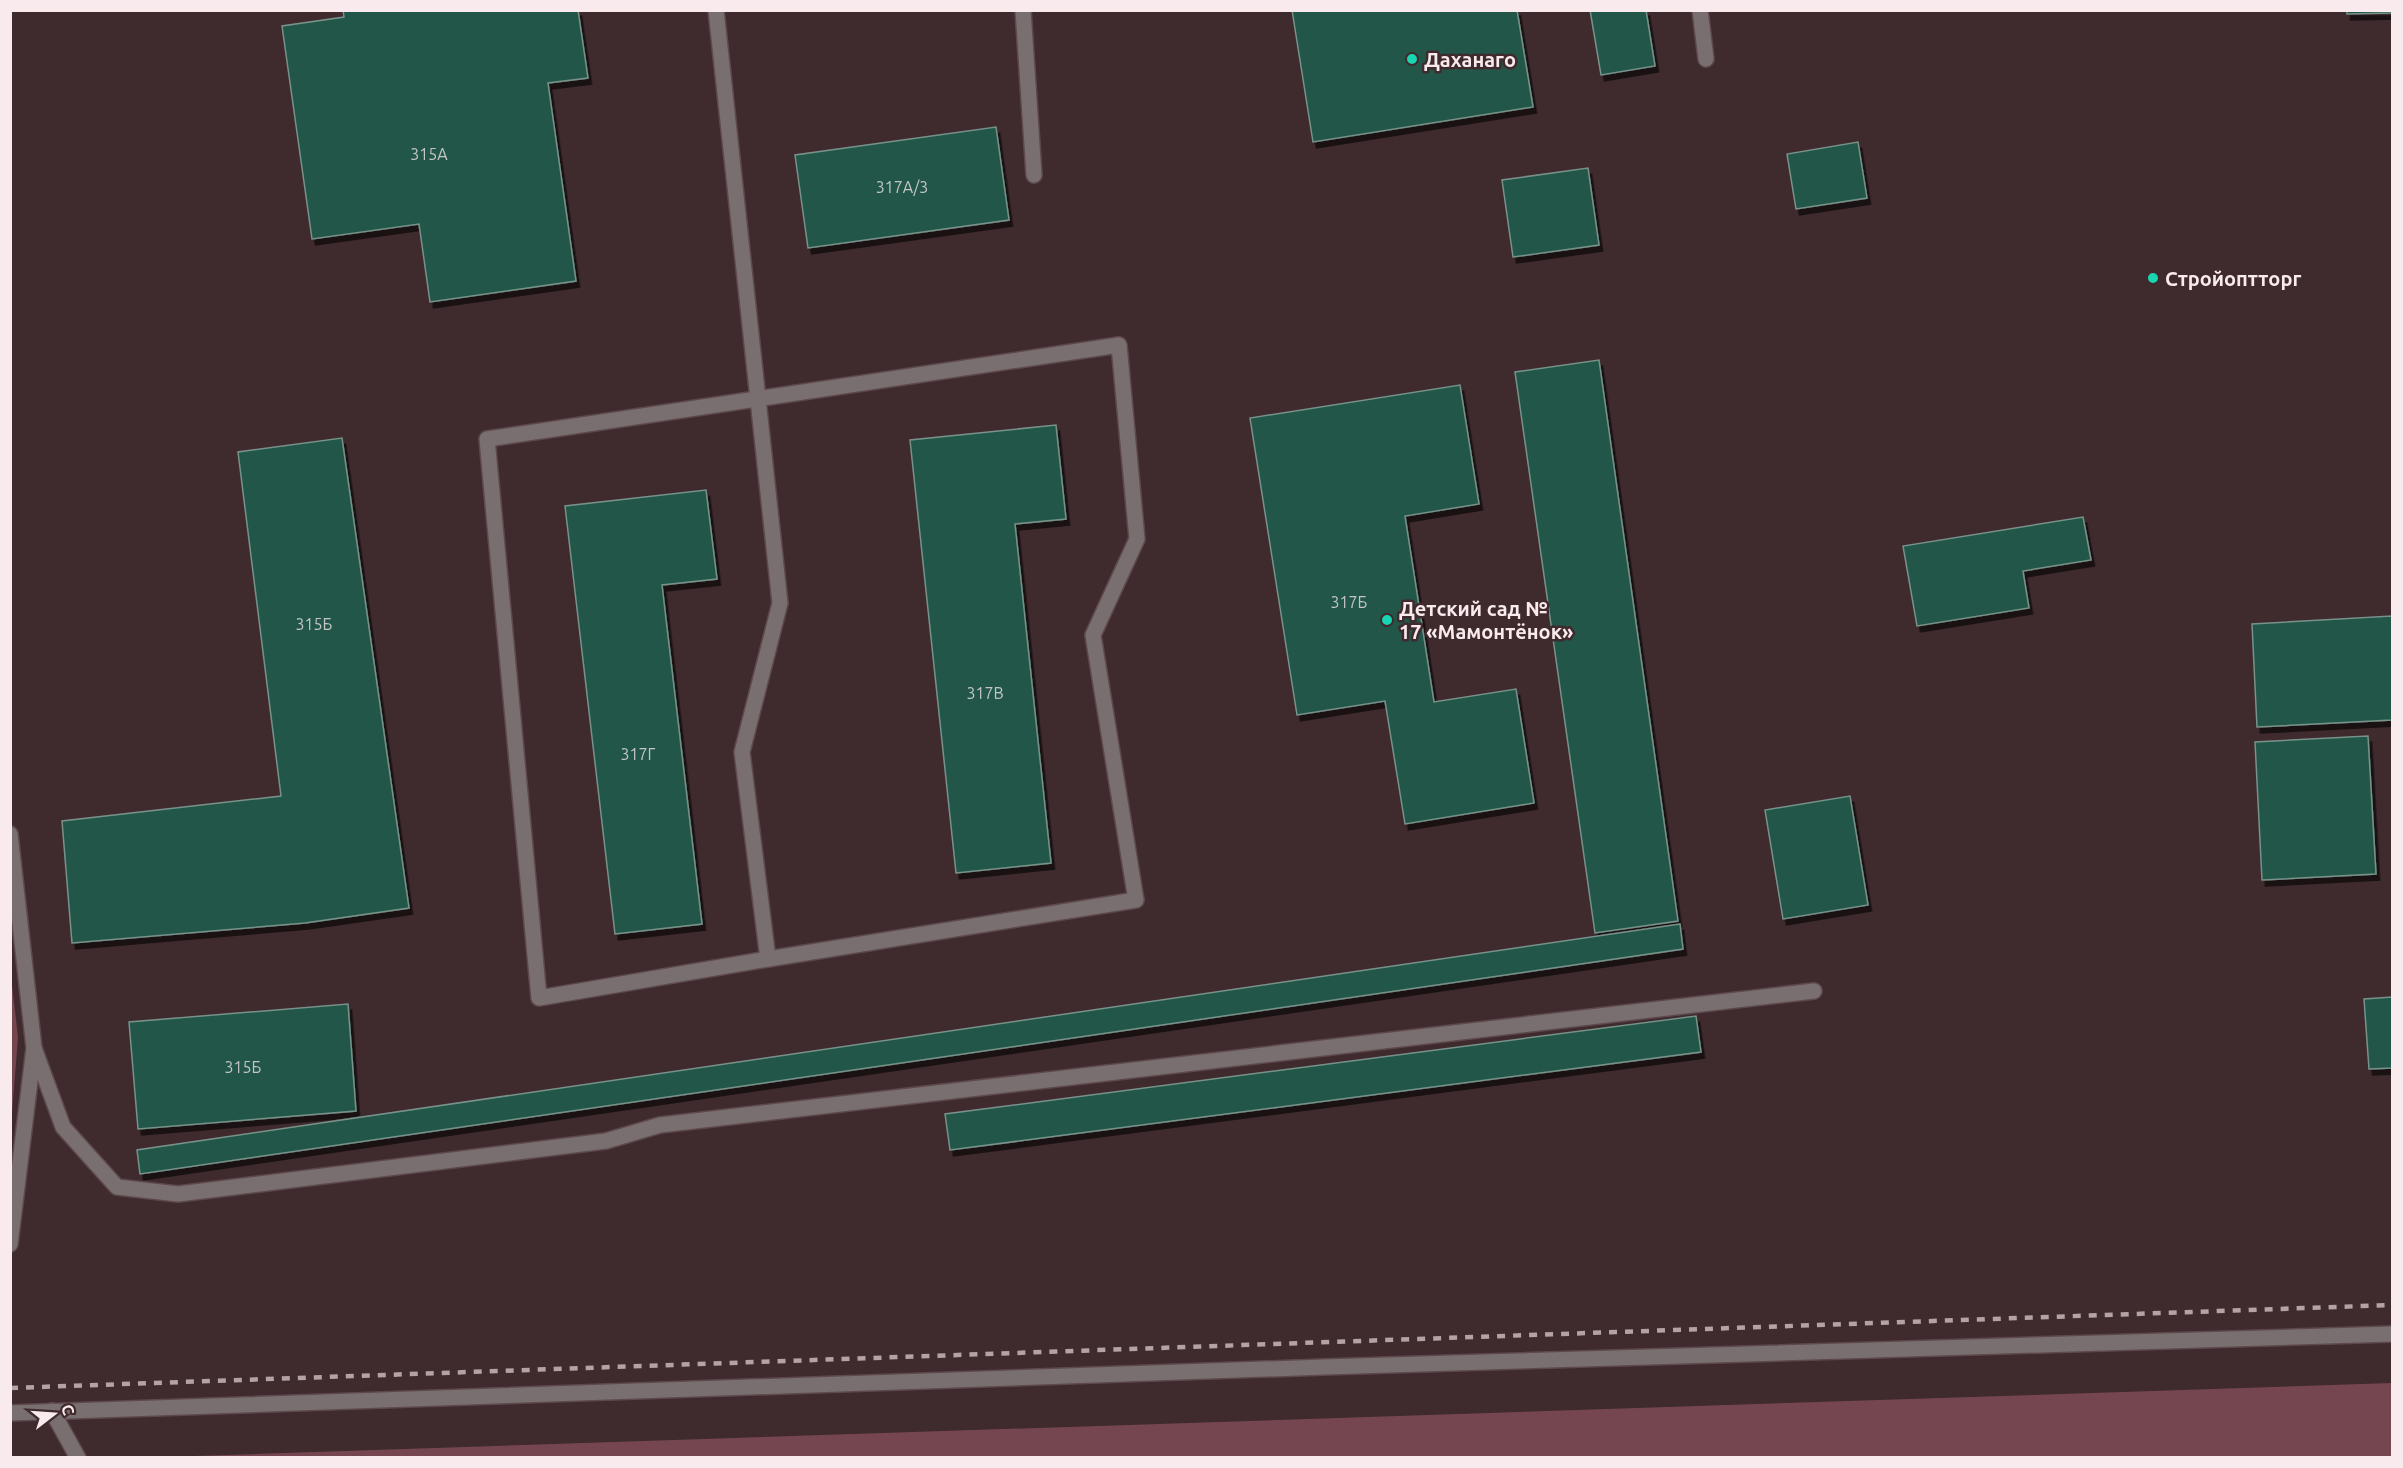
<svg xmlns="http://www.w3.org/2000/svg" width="2403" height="1468" font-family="Ubuntu,sans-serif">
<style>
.green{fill:#764650}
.building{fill:#21574a;stroke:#78928a;stroke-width:1.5;filter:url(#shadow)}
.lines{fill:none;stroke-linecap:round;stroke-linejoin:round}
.lane-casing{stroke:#5d494d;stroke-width:18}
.street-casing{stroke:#5d494d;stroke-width:18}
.lane{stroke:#7a6f70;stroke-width:15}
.street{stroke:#7a6f70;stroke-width:15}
.rail{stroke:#b3a3a5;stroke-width:4.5;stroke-dasharray:8 8;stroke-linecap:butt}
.poi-dot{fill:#1ad5b2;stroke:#3f2a2e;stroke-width:2}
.labels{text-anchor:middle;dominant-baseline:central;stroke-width:5;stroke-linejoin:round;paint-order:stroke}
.number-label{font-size:16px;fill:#c3c6c4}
.poi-label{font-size:20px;font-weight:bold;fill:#f9ebed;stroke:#3f2a2e;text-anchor:start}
</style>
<defs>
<filter id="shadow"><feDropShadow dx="3.5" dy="6" stdDeviation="0" flood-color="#0009"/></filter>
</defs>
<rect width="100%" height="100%" fill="#3f2a2e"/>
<!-- green -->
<g class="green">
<polygon points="11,976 18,1037 11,1126 10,976"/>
<polygon points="2392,1383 2392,1458 162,1457"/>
</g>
<!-- building -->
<g class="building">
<polygon points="343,10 578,10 588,78 548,83 576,281 430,302 419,224 312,239 282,26 344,17"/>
<polygon points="1292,10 1517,10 1533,107 1313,142"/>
<polygon points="1590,10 1646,10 1655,66 1601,75"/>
<polygon points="2347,10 2392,10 2392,13 2347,14"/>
<polygon points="996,127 1009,220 808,248 795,155"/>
<polygon points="1858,142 1867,198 1796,209 1787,154"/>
<polygon points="1588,168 1599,245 1513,257 1502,180"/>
<polygon points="1599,360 1678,921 1595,933 1515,372"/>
<polygon points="1460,385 1479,504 1405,516 1434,702 1516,689 1534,803 1405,824 1385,701 1297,715 1250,418"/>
<polygon points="1056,425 1066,519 1015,524 1051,863 956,873 910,440"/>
<polygon points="342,438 409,908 305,923 72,943 62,821 281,796 238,452"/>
<polygon points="706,490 717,579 662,585 702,924 615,934 565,506"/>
<polygon points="2083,517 2091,560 2023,571 2029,608 1917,626 1903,546"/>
<polygon points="2392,616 2392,720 2257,727 2252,624"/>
<polygon points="2368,736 2376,874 2262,880 2255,742"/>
<polygon points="1850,796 1868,905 1783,919 1765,810"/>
<polygon points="1680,924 1683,949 140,1174 137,1150"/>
<polygon points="2392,997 2392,1068 2369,1069 2364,999"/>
<polygon points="348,1004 356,1111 138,1129 129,1022"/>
<polygon points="1696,1016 1701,1052 950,1150 945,1114"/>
</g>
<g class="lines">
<!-- lane casing -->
<g class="lane-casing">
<g id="lane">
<polyline points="1023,10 1034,175"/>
<polyline points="10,834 34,1048 10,1244"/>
<polyline points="34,1048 63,1127 117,1187 178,1194 606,1141 660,1125 1814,991"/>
<polyline points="52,1411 78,1458"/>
</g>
</g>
<!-- street casing -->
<g class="street-casing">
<g id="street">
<polyline points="716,10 780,603 742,752 768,959 539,998 487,439 1119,345 1137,539 1093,635 1136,900 768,959"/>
<polyline points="1700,10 1706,59"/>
<polyline points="10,1413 1324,1367 2392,1334"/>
</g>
</g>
<!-- lane -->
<use href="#lane" class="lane"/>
<!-- street -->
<use href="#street" class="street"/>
<!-- rail -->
<polyline class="rail" points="10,1388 2392,1305"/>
</g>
<!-- markers -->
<g class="poi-dot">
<circle cx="1412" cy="59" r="6"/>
<circle cx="2153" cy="278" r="6"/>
<circle cx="1387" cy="620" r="6"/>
</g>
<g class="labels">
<!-- number labels -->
<g class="number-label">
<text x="429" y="154">315А</text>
<text x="902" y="187">317А/3</text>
<text x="1349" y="602">317Б</text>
<text x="314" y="624">315Б</text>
<text x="985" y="693">317В</text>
<text x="638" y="754">317Г</text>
<text x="243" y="1067">315Б</text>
</g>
<!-- poi labels -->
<g class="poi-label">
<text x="1424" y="59">Даханаго</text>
<text x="2165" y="278">Стройоптторг</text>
<text x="1399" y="608">Детский сад №<tspan x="1399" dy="23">17 «Мамонтёнок»</tspan></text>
</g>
</g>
<!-- border -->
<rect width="2403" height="1468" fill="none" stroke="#f9ebed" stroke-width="24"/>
<!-- north arrow -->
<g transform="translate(54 1414) rotate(73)" stroke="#3f2a2e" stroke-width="4.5" paint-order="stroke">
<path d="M0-4.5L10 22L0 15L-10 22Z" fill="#f9ebed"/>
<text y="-9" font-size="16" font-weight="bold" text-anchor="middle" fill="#f9ebed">С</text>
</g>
</svg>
